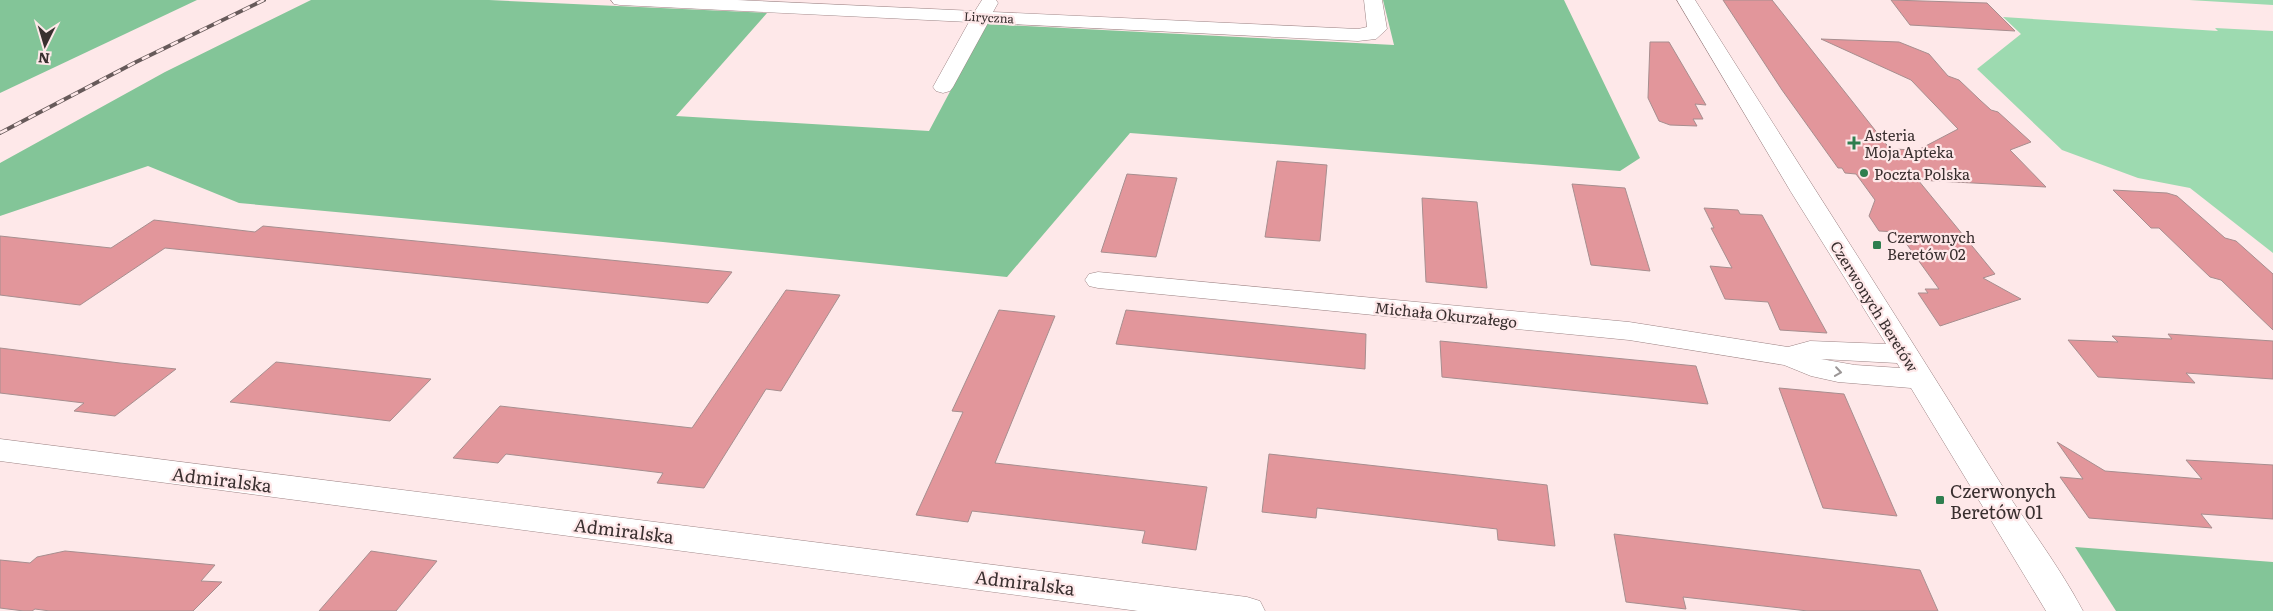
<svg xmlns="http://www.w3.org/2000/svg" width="2273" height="611" font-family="Literata,serif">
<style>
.green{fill:#9ddab0}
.forest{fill:#83c598}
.building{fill:#e2969b;stroke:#a78e8f}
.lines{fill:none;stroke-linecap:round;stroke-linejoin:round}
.minor-casing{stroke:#9c8384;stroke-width:1}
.minor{fill:#fff;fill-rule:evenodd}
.rail-casing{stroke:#675a5a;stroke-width:4}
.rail{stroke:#fee8e9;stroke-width:2.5;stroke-dasharray:8;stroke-linecap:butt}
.oneway{stroke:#9c9797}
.poi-dot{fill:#2f7e4f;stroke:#fee8e9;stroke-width:2}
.labels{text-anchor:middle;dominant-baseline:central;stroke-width:4.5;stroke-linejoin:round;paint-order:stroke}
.far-street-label{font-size:12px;fill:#392f2f;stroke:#fee8e9}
.poi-label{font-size:15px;fill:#392f2f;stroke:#fee8e9;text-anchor:start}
.street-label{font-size:15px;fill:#392f2f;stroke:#fee8e9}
.near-street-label{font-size:18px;fill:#392f2f;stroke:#fee8e9}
.near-poi-label{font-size:18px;fill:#392f2f;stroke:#fee8e9;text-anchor:start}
</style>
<rect width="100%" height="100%" fill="#fee8e9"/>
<!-- green -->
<g class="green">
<polygon points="2189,0 2273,0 2273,5"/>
<polygon points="2003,17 2218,31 2215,28 2273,31 2273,253 2190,188 2138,178 2062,150 1977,69 2021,34"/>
</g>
<!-- forest -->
<g class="forest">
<polygon points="0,0 197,0 0,93"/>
<polygon points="311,0 489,0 767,13 676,116 929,131 986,24 1394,45 1383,0 1564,0 1640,158 1620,171 1130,133 1007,277 663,242 239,203 148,166 0,216 0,163 165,72"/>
<polygon points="2075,547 2273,562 2273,611 2116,611"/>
</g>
<!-- building -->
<g class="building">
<polygon points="1723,0 1772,0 1890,149 1918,150 1958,129 1911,80 1821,39 1899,42 1929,54 1948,76 1959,80 1980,100 1991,110 1998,112 2031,142 2010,150 2046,187 1918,180 1995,274 1983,278 2021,299 1940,326 1918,293 1928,293 1925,289 1939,289 1898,232 1879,231 1869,216 1875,200 1856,174 1845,173 1842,168 1838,168 1782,90"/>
<polygon points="1891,0 1987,3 2015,31 1910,25"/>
<polygon points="1650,42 1669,42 1706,105 1695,104 1703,119 1693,119 1697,126 1670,125 1659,121 1648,98"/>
<polygon points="1277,161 1327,165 1320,241 1265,237"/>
<polygon points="1127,174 1177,178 1156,257 1101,252"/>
<polygon points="1572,184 1625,188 1650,271 1591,265"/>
<polygon points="2113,190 2167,193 2177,196 2225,238 2236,241 2273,274 2273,330 2221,280 2210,277 2159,228 2151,228"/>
<polygon points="1422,198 1477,202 1487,288 1426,282"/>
<polygon points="1704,208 1738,210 1740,214 1762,215 1827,333 1780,330 1768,302 1725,299 1710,266 1732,268 1711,228 1714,228"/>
<polygon points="154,220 255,232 263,226 732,272 708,303 165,248 80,305 0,295 0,236 111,248"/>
<polygon points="786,290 840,295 781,391 766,389 704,488 657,483 663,473 506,454 498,463 453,458 500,406 692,428"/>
<polygon points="999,310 1055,316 995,463 1207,487 1196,550 1142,543 1145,531 972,511 968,522 916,515 963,412 952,411"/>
<polygon points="1126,310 1366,334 1365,369 1116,344"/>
<polygon points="2168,334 2273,341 2273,379 2186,373 2195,383 2098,377 2068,340 2118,342 2112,336 2172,339"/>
<polygon points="1440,341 1696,366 1708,404 1442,377"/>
<polygon points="0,348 120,363 176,369 115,416 74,411 84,403 0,393"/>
<polygon points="276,362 431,379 390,421 230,402"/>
<polygon points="1779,388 1844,394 1897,516 1823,508"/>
<polygon points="2057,442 2105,471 2202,479 2186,460 2273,465 2273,519 2201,514 2212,528 2089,518 2060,477 2083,479"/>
<polygon points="1269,454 1547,485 1555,546 1498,540 1497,529 1317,508 1316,518 1262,512"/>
<polygon points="1614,534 1920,570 1938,611 1808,611 1683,597 1686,609 1626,602"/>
<polygon points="65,551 215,565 201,581 222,582 193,611 50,611 35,609 32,611 24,611 0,608 0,560 30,563 37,557"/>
<polygon points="371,551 437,561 396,611 319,611"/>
</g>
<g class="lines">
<!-- minor casing -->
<g class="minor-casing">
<g id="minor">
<polygon points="611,0 737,0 975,11 982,0 996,0 998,3 993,12 1358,29 1367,27 1364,0 1382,0 1387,29 1376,39 1358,41 988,23 953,87 950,91 943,93 936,91 933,87 969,22 620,5 614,4"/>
<path d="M1677,0H1695C1793,156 1893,310 1989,465C2019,514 2056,560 2083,611H2046L1911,388L1838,382L1811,376L1784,365L1629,340L1098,288L1089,286L1085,280L1089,274L1098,272L1629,322L1788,347L1810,341L1886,344L1791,192ZM1821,359L1897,363L1900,368L1855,365Z"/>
<polygon points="0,439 1247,597 1260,601 1265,611 1138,611 0,461"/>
</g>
</g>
<!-- minor -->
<use href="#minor" class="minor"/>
<!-- rail casing -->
<g class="rail-casing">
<polyline id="rail" points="0,133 136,62 264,0"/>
</g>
<!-- rail -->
<use href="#rail" class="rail"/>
</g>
<!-- one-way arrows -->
<defs><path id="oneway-chevron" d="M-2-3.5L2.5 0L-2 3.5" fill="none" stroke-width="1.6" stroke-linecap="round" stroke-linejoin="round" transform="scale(1.25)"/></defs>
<use class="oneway" href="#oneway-chevron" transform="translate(1838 372) rotate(8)"/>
<!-- markers -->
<g class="poi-dot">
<path d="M1851.5 135.5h5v5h5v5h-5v5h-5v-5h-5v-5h5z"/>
<circle cx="1864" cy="173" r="5"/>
<rect x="1872" y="240" width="10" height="10" rx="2.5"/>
<rect x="1935" y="495" width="10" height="10" rx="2.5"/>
</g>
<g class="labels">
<!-- far-street labels -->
<g class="far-street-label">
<text transform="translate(989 17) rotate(3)">Liryczna</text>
</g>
<!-- poi labels -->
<g class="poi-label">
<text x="1864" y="134">Asteria<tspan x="1864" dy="17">Moja Apteka</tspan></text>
<text x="1874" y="173">Poczta Polska</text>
<text x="1887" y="236">Czerwonych<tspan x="1887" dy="17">Beretów 02</tspan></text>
</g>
<!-- street labels -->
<g class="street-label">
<text transform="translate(1875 306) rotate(58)">Czerwonych Beretów</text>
<text transform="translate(1446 314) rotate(6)">Michała Okurzałego</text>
</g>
<!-- near-street labels -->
<g class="near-street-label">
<text transform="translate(222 479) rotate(7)">Admiralska</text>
<text transform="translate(624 530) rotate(7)">Admiralska</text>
<text transform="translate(1025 582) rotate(7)">Admiralska</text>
</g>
<!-- near-poi labels -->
<g class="near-poi-label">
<text x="1950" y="490">Czerwonych<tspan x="1950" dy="21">Beretów 01</tspan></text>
</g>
</g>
<!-- north arrow -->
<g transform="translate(45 45) rotate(185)" stroke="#fee8e9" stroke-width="4" paint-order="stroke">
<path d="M0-4L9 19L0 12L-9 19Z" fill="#392f2f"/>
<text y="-8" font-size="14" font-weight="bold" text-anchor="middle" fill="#392f2f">N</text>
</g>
</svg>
